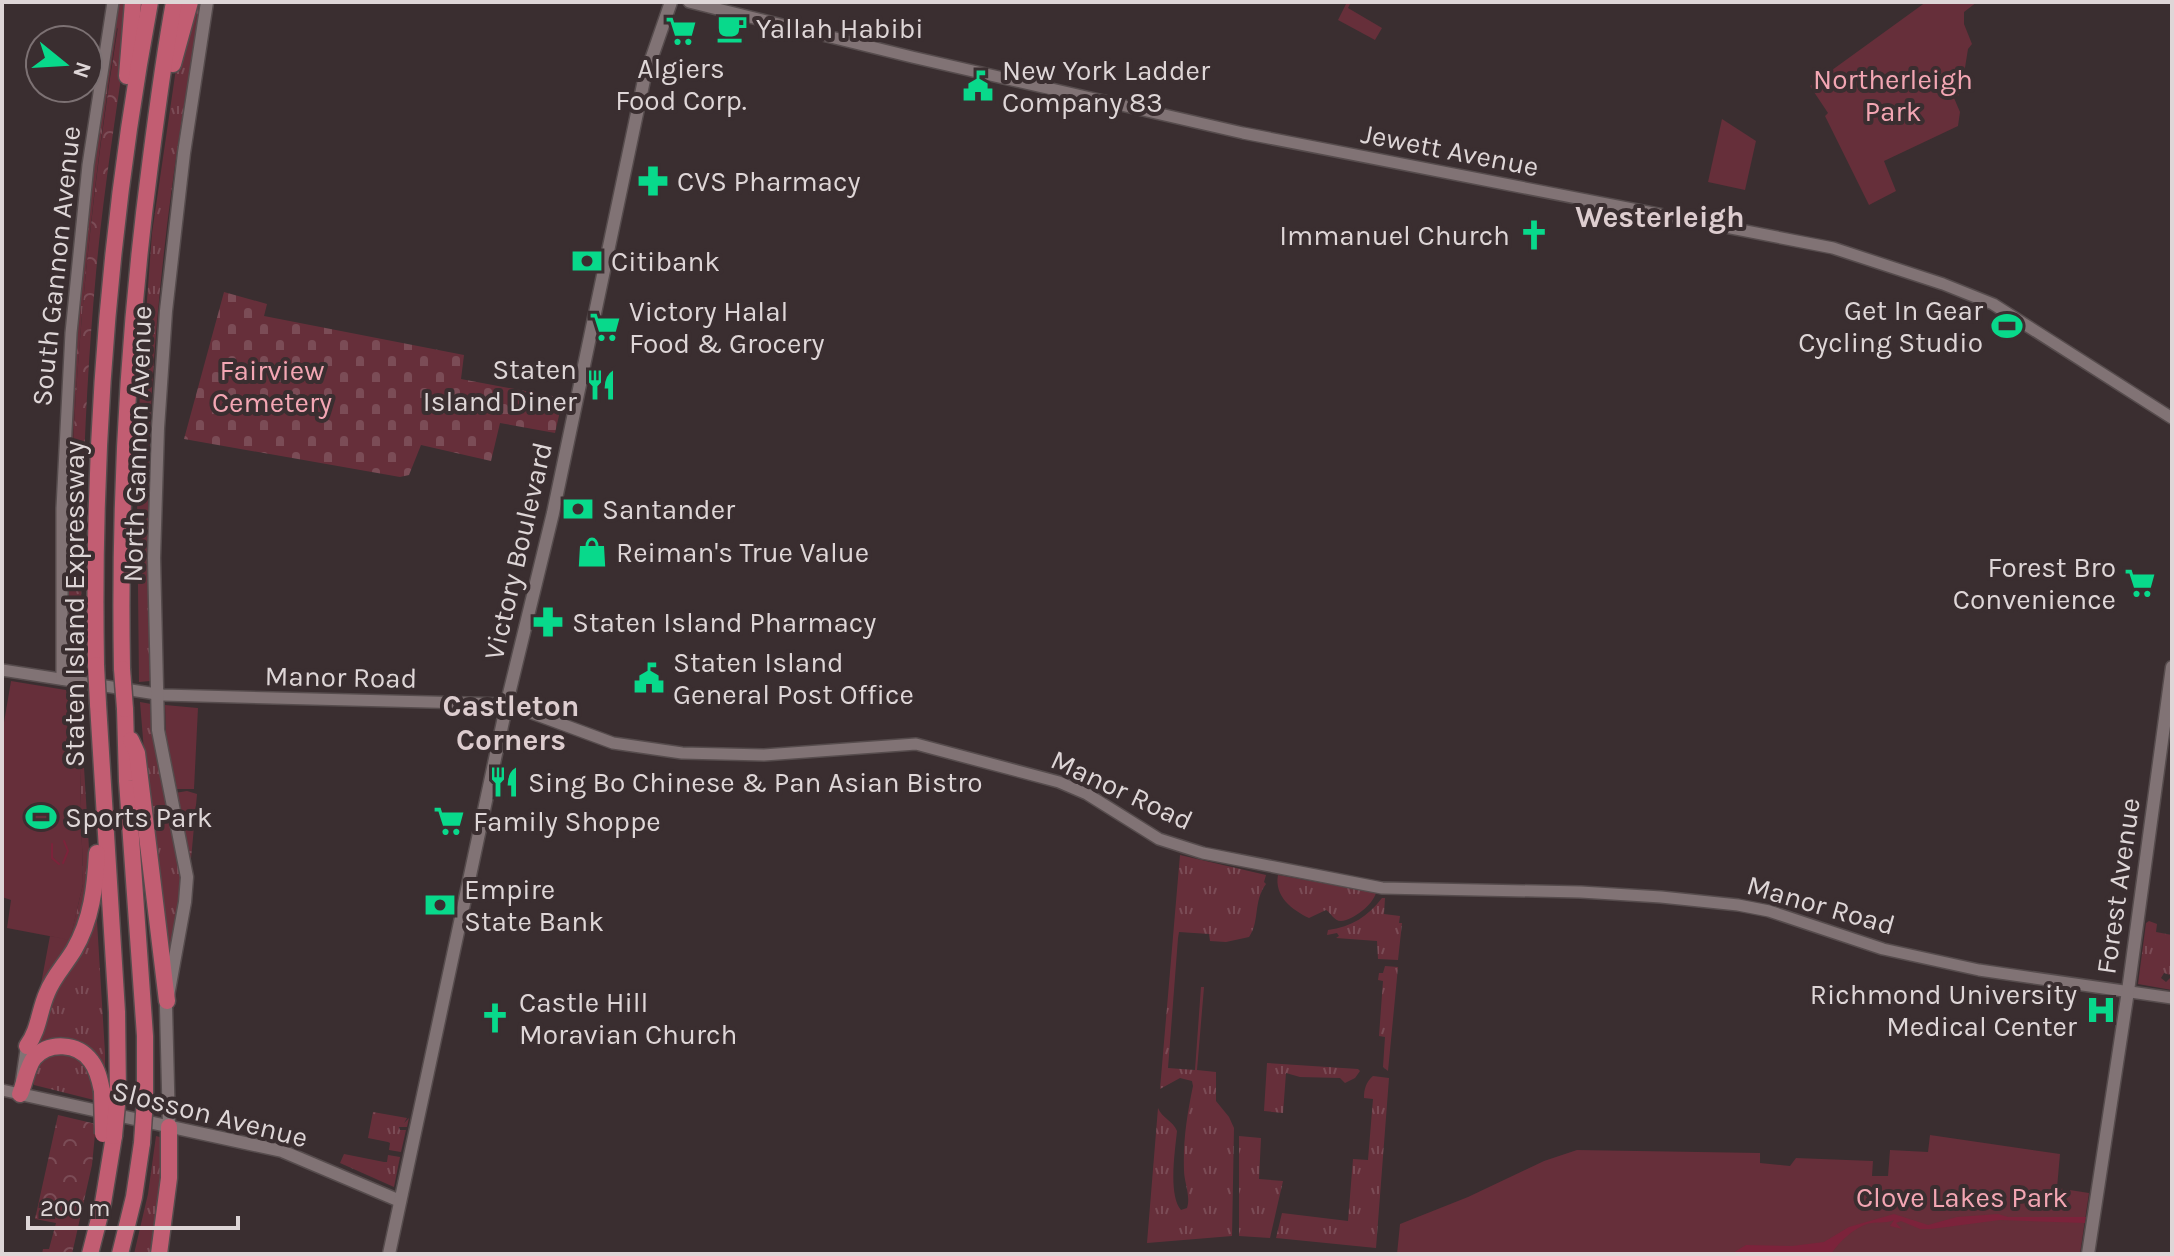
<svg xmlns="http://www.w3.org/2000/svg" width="2174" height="1256" font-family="Karla,sans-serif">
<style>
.grass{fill:url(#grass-tufts)}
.forest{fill:url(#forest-crowns)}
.cemetery{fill:url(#cemetery-stones)}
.park{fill:#662f3a}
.water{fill:#7c233b}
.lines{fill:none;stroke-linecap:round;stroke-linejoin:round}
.stream{stroke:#7c233b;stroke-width:2}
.tertiary-casing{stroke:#564c4d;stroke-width:14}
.secondary-casing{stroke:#564c4d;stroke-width:15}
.motorway-casing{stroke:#564c4d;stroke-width:19}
.tertiary{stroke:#817375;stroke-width:11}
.secondary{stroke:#817375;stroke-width:12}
.motorway{stroke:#c25d72;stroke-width:16}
.motorway-bridge-casing{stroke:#564c4d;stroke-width:19;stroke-linecap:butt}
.motorway-bridge{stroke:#c25d72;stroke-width:16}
.labels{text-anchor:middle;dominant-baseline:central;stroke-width:8;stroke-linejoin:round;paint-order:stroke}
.poi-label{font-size:28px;fill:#ded6d7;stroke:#3a2e30;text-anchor:start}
.park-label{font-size:28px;fill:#f3a6b3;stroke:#3a2e30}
.street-label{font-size:28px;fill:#ded6d7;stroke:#3a2e30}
.neighbourhood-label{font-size:30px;font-weight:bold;fill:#ddcdcf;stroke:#3a2e30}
</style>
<defs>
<pattern id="grass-tufts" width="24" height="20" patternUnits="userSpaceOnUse" patternTransform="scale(2)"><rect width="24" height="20" fill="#662f3a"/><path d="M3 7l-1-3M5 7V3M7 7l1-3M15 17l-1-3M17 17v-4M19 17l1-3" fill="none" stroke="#7b4c56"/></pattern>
<pattern id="forest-crowns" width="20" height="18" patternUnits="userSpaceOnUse" patternTransform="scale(2)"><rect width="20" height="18" fill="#662f3a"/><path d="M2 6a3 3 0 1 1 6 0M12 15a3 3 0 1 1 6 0" fill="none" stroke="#7b4c56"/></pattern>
<pattern id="cemetery-stones" width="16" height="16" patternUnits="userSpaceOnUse" patternTransform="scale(2)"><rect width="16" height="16" fill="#662f3a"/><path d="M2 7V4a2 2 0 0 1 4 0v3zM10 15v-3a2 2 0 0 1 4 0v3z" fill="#7b4c56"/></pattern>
</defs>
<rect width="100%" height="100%" fill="#3a2e30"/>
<!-- grass -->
<g class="grass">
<path d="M119,2H128L126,35L117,28C89,205 73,382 68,562L70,567H78L81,564L82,673L67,668C67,567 65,465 74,364C83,243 98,122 119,2Z"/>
<path d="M193,2H202C178,130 160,259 152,389C146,486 148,584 150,681L139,682L137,489L139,409L152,233L177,62Z"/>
<polygon points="78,692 83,693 83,751 90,865 83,917 33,1027 50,936 70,939 83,884"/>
<path d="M140,702L151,704C154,763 178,818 180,877C181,900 176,923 172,945L169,948L150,823Z"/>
<path d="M1180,855L1266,875L1264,882L1266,884C1253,901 1260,922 1249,937L1226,942L1210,941L1209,934L1179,932L1178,938L1168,1068L1195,1070L1201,987H1204L1197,1070L1216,1072V1101L1229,1117L1234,1128L1232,1236L1147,1243L1158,1108C1162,1118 1173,1121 1177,1131C1175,1151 1168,1195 1181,1210L1187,1208C1191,1196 1184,1182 1184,1170C1183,1140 1187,1115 1193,1086L1192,1081L1180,1078L1160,1089Z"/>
<path d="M1278,875L1376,893C1373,904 1354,920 1341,921C1334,921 1331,913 1326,910L1309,918C1292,910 1274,896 1278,875Z"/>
<path d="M1382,898H1385L1384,914L1400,916L1399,923H1402L1398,960L1378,959L1377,941L1336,938L1339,936L1337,933L1327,935L1328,930C1352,927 1368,916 1382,898Z"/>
<polygon points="96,905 105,1053 105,1074 87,1050 28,1056 51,989"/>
<polygon points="2149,921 2157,924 2156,932 2172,935 2170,975 2164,973 2161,978 2166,982 2172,976 2172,990 2138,984 2146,923"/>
<polygon points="1385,966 1398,967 1388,1071 1383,1067 1385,1037 1379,1036 1383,981 1378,980 1379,973 1383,973"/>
<polygon points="60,1051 85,1061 98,1101 34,1085 32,1080 36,1063"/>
<polygon points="1267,1063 1358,1069 1360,1071 1355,1078 1345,1083 1340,1078 1300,1077 1286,1073 1283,1113 1264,1111"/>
<path d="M1373,1076L1389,1078L1376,1248L1276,1238L1282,1213L1348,1221L1353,1159L1368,1160L1373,1099L1364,1098C1364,1089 1366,1082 1373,1076Z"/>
<polygon points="373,1112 407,1118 404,1123 409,1118 407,1127 399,1127 400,1130 406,1130 401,1152 389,1150 390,1143 388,1142 368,1138"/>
<polygon points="156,1136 163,1138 163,1188 153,1254 134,1254 148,1194"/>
<polygon points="1239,1136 1261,1138 1259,1179 1283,1181 1270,1238 1239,1236"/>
<polygon points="344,1154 384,1162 387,1162 388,1155 400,1157 394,1187 340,1163"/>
</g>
<!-- forest -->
<g class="forest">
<path d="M118,27L124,31L126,44C115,120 103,196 96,273C87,370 83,467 81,564L73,569C63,559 70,509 71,492C77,335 93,181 118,27Z"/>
<polygon points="187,791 197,794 191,859 189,859 175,793"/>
<polygon points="58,1115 96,1124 92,1165 72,1254 42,1254 43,1249 49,1249 56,1223 35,1219"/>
</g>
<!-- cemetery -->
<polygon class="cemetery" points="224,292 267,304 264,316 464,355 461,379 563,398 555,433 500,423 491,461 421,445 409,475 400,477 184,439"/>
<!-- park -->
<g class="park">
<polygon points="1347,2 1351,2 1348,8 1382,28 1375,40 1338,20"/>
<polygon points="1926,2 1977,2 1964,12 1964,24 1972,44 1968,49 1964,74 1952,80 1959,95 1954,98 1960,112 1958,126 1884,161 1896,191 1869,205 1825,116 1828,113 1810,86"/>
<polygon points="1722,119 1756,141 1745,190 1708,182"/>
<polygon points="11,681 78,692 83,884 70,940 7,928 11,900 2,897 2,734"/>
<polygon points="165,705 198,708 194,789 177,789 166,737"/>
<polygon points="1930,1135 2060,1154 2057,1188 2089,1193 2080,1254 1397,1254 1400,1224 1468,1197 1544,1161 1577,1150 1760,1153 1760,1163 1790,1166 1796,1158 1873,1161 1872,1176 1888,1176 1890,1150 1928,1152"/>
</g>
<!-- water -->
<path class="water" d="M1894,1214L1928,1225L1957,1217L1998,1214L2008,1217H2086L2085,1223L2000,1220L1931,1229H1920L1901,1221L1896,1223L1902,1229L1890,1226L1894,1220C1885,1224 1876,1221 1867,1224C1854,1228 1839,1242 1831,1254H1731L1746,1245L1792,1246L1824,1242L1849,1227Z"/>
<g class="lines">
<!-- stream -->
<g class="stream">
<polyline points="52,844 52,858 59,864"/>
<polyline points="63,863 68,851 64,841"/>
</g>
<!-- tertiary casing -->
<g class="tertiary-casing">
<g id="tertiary">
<polyline points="689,2 912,57 1243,133 1833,248 1943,284 1993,304 2172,418"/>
<polyline points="2,670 163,695 507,704 613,743 682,753 764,755 916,744 1059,782 1087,794 1159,839 1203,853 1382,888 1581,892 1661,897 1738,905 1769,911 1883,949 1979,970 2172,998"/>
<polyline points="62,679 62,508 71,333 88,165 113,2"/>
<polyline points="2,1090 20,1094"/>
</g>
</g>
<!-- secondary casing -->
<g class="secondary-casing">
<g id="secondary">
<polyline points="27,1046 20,1094 282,1151 400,1201"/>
<polyline points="169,1127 166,1007 185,902 187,877 158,730 154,558 158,428 166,311 184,153 207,2"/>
<polyline points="389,1254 508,698 553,513 644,80 671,2"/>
<polyline points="2088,1254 2128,991 2172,667"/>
</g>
</g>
<!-- motorway casing -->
<g class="motorway-casing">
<g id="motorway">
<polyline points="173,64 190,2"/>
<polyline points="127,76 133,2"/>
<path d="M96,665C92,442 109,222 150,2"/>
<path d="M122,669C119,501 128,332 150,165C157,110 164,56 174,2"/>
<polyline points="98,704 117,1012 118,1094"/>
<polyline points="125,709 127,781 145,1036 145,1099"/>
<polyline points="131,740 137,753 167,1001"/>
<path d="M27,1046C39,1030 39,1011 47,993C53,977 65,965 74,950C92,919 95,887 97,853"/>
<path d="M20,1094C25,1083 27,1067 34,1058C49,1041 78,1043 91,1061C98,1070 100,1081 102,1091"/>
<polyline points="90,1254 103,1203 114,1136"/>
<polyline points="120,1254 134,1197 142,1143"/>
<polyline points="159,1254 169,1178 169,1127"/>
</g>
</g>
<!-- tertiary -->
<use href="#tertiary" class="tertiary"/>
<!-- secondary -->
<use href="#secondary" class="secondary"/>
<!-- motorway -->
<use href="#motorway" class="motorway"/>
<!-- motorway-bridge casing -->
<g class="motorway-bridge-casing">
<g id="motorway-bridge">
<polyline points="96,665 98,704"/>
<polyline points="122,669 125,709"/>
<polyline points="102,1091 103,1134"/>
<polyline points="114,1136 118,1094"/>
<polyline points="142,1143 145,1099"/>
</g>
</g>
<!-- motorway-bridge -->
<use href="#motorway-bridge" class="motorway-bridge"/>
</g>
<!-- icons -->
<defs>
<g id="cafe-bare" transform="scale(2.4)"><path d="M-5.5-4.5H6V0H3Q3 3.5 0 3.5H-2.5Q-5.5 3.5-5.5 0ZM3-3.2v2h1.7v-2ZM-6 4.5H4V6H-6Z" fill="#08d98b" stroke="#3a2e30" stroke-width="2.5" paint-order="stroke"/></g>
<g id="supermarket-bare" transform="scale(2.4)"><path d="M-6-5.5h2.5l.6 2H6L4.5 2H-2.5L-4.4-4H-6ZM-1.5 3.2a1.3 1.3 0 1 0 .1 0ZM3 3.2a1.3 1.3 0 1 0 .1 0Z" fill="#08d98b" stroke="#3a2e30" stroke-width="2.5" paint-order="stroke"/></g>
<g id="civic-bare" transform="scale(2.4)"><path d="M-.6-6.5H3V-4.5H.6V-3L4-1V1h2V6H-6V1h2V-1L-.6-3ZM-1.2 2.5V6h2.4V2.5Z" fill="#08d98b" stroke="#3a2e30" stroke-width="2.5" paint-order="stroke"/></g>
<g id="pharmacy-bare" transform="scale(2.4)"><path d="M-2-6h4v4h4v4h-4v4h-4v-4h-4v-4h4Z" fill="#08d98b" stroke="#3a2e30" stroke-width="2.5" paint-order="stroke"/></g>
<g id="church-bare" transform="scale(2.4)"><path d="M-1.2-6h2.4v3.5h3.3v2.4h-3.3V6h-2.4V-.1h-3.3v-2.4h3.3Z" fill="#08d98b" stroke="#3a2e30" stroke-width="2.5" paint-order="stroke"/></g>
<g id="bank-bare" transform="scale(2.4)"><path d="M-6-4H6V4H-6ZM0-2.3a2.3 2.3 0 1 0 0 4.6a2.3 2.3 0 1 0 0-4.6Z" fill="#08d98b" stroke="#3a2e30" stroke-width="2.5" paint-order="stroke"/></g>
<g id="stadium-bare" transform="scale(2.4)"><path d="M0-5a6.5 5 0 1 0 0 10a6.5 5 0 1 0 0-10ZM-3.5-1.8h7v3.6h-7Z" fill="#08d98b" stroke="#3a2e30" stroke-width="2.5" paint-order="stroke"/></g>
<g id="restaurant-bare" transform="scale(2.4)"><path d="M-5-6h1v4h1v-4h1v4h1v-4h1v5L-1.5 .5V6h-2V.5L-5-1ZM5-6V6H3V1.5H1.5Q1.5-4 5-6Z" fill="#08d98b" stroke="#3a2e30" stroke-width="2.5" paint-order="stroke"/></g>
<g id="shop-bare" transform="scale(2.4)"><path d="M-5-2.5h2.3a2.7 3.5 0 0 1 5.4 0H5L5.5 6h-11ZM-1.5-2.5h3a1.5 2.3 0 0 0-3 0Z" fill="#08d98b" stroke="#3a2e30" stroke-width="2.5" paint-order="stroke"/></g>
<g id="hospital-bare" transform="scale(2.4)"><path d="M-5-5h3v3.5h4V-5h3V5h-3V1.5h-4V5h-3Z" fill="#08d98b" stroke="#3a2e30" stroke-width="2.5" paint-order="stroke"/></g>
</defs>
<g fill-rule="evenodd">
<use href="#cafe-bare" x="732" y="28"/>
<use href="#supermarket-bare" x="681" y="31"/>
<use href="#civic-bare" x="978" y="86"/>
<use href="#pharmacy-bare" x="653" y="181"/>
<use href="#church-bare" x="1534" y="235"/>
<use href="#bank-bare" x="587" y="261"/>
<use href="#stadium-bare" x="2007" y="326"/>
<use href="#supermarket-bare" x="605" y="327"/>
<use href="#restaurant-bare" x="601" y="385"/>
<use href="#bank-bare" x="578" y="509"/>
<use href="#shop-bare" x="592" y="552"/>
<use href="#supermarket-bare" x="2140" y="583"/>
<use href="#pharmacy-bare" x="548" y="622"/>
<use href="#civic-bare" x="649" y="678"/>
<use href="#restaurant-bare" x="504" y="782"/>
<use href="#stadium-bare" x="41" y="817"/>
<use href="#supermarket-bare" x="449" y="821"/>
<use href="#bank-bare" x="440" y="905"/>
<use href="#hospital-bare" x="2101" y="1010"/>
<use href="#church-bare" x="495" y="1018"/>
</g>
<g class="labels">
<!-- poi labels -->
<g class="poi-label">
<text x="756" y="28">Yallah Habibi</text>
<text x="681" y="68" text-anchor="middle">Algiers<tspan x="681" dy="32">Food Corp.</tspan></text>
<text x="1002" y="70">New York Ladder<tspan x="1002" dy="32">Company 83</tspan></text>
<text x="677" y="181">CVS Pharmacy</text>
<text x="1510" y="235" text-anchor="end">Immanuel Church</text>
<text x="611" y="261">Citibank</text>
<text x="1983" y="310" text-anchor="end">Get In Gear<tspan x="1983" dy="32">Cycling Studio</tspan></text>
<text x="629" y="311">Victory Halal<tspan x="629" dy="32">Food &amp; Grocery</tspan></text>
<text x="577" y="369" text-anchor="end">Staten<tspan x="577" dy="32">Island Diner</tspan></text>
<text x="602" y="509">Santander</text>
<text x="616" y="552">Reiman's True Value</text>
<text x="2116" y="567" text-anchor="end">Forest Bro<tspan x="2116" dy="32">Convenience</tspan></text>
<text x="572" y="622">Staten Island Pharmacy</text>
<text x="673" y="662">Staten Island<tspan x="673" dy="32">General Post Office</tspan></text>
<text x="528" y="782">Sing Bo Chinese &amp; Pan Asian Bistro</text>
<text x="65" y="817">Sports Park</text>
<text x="473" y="821">Family Shoppe</text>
<text x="464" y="889">Empire<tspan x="464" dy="32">State Bank</tspan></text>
<text x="2077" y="994" text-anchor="end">Richmond University<tspan x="2077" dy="32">Medical Center</tspan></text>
<text x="519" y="1002">Castle Hill<tspan x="519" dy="32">Moravian Church</tspan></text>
</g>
<!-- park labels -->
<g class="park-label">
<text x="1893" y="79">Northerleigh<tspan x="1893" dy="32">Park</tspan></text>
<text x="272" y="370">Fairview<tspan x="272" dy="32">Cemetery</tspan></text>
<text x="1962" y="1197">Clove Lakes Park</text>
</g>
<!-- street labels -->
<g class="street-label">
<text transform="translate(1450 150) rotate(11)">Jewett Avenue</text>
<text transform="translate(56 266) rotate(-84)">South Gannon Avenue</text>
<text transform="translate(137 444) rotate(-88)">North Gannon Avenue</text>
<text transform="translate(518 551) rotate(-77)">Victory Boulevard</text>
<text transform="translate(74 604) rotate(-90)">Staten Island Expressway</text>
<text transform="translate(341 677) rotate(1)">Manor Road</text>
<text transform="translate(1122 790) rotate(25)">Manor Road</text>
<text transform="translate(2118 886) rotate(-82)">Forest Avenue</text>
<text transform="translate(1821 905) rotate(16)">Manor Road</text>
<text transform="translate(210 1114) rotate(14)">Slosson Avenue</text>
</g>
<!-- neighbourhood labels -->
<g class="neighbourhood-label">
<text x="1660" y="217">Westerleigh</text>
<text x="511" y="706">Castleton<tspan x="511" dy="34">Corners</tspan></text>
</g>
</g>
<!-- border -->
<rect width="2174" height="1256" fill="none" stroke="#ded6d7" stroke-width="8"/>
<!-- north arrow -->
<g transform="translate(64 64) rotate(108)"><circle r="38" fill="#3a2e30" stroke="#7c7173" stroke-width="2"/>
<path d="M0-6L14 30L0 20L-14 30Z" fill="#08d98b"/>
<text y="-12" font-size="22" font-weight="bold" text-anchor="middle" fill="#ded6d7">N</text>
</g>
<!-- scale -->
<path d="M28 1216v12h210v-12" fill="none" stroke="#ded6d7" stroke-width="4"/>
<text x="40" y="1216" font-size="24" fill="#ded6d7" stroke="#3a2e30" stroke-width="6" paint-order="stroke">200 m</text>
</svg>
